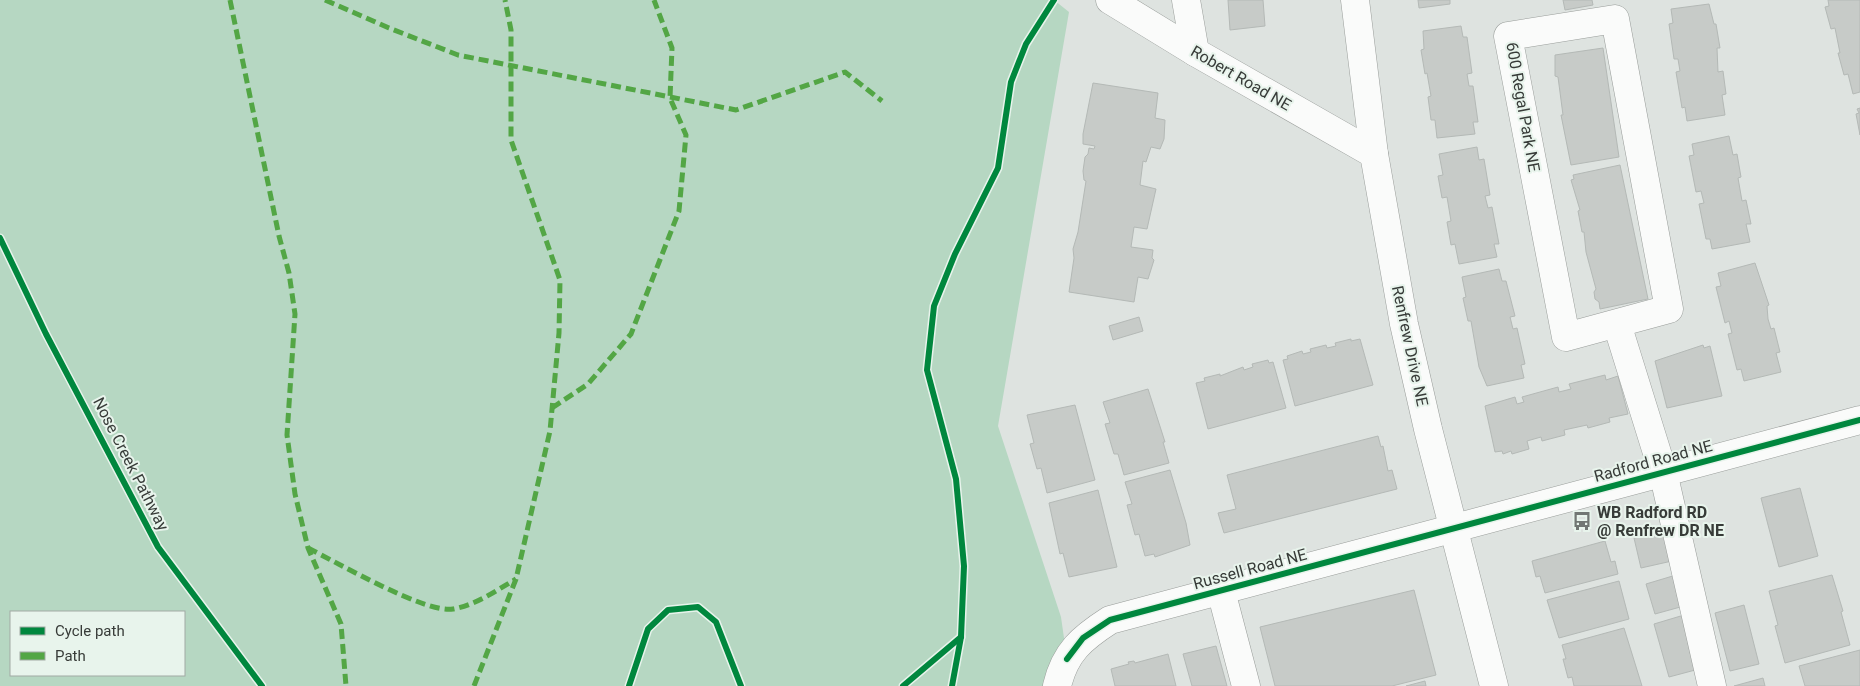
<svg xmlns="http://www.w3.org/2000/svg" width="1860" height="686" font-family="Roboto,sans-serif">
<style>
.green{fill:#b6d7c2;fill-rule:evenodd}
.building{fill:#c7cbc8;stroke:#b4b9b6}
.lines{fill:none;stroke-linecap:round;stroke-linejoin:round}
.minor-casing{stroke:#999d9a;stroke-width:29}
.minor{stroke:#fafbfa;stroke-width:28}
.quiet{stroke:#53a645;stroke-width:5;stroke-dasharray:10 5;stroke-linecap:butt}
.cycleway-casing{stroke:#e8f4ec;stroke-width:9}
.cycleway{stroke:#00873e;stroke-width:6}
.labels{text-anchor:middle;dominant-baseline:central;stroke-width:4;stroke-linejoin:round;paint-order:stroke}
.street-label{font-size:16px;fill:#373b38;stroke:#e8f4ec}
.poi-label{font-size:16px;font-weight:bold;fill:#373b38;stroke:#e8f4ec;text-anchor:start}
</style>
<rect width="100%" height="100%" fill="#dee3e0"/>
<!-- green -->
<path class="green" d="M0,0H1054L1069,12L998,426L1061,617L1067,659L1057,686H0ZM11,612H184V675H11Z"/>
<!-- building -->
<g class="building">
<polygon points="1228,0 1263,0 1265,26 1230,30"/>
<polygon points="1418,0 1450,0 1450,4 1419,8"/>
<polygon points="1563,0 1592,0 1593,5 1565,10"/>
<polygon points="1828,0 1860,0 1860,92 1853,94 1848,74 1844,75 1838,53 1840,53 1835,28 1831,29 1825,7 1829,6"/>
<polygon points="1709,4 1714,24 1716,24 1720,48 1717,48 1718,72 1723,71 1726,94 1722,95 1725,115 1687,121 1685,107 1682,108 1676,72 1680,71 1678,59 1674,59 1669,24 1673,23 1671,9"/>
<polygon points="1461,26 1463,37 1467,37 1472,73 1467,74 1469,86 1473,86 1478,122 1473,122 1475,134 1437,138 1435,120 1431,120 1428,97 1431,96 1427,73 1425,74 1421,50 1424,49 1423,31"/>
<polygon points="1603,48 1619,157 1571,165 1561,115 1563,115 1558,77 1555,76 1555,55"/>
<polygon points="1093,83 1158,93 1155,118 1165,120 1164,139 1160,149 1151,147 1146,162 1143,161 1140,185 1156,189 1147,229 1134,227 1131,247 1153,250 1152,258 1154,260 1148,279 1138,277 1134,302 1069,292 1074,258 1073,249 1078,232 1086,181 1084,180 1083,171 1085,157 1088,154 1089,148 1094,149 1095,146 1083,144 1083,134"/>
<polygon points="1860,108 1860,135 1856,114 1859,113 1857,109"/>
<polygon points="1729,136 1733,155 1737,154 1741,177 1738,178 1742,201 1746,200 1751,224 1746,224 1750,242 1712,249 1710,239 1706,239 1699,204 1704,203 1701,191 1696,192 1689,156 1694,155 1692,144"/>
<polygon points="1477,147 1479,160 1484,159 1490,195 1485,196 1488,208 1492,207 1499,244 1494,244 1497,257 1459,264 1455,244 1451,245 1447,222 1451,221 1447,197 1442,198 1438,176 1443,175 1439,154"/>
<polygon points="1620,165 1648,299 1600,309 1599,302 1595,299 1594,292 1596,289 1586,252 1584,232 1582,232 1578,211 1580,210 1571,180 1574,179 1573,175"/>
<polygon points="1755,263 1769,305 1767,306 1768,319 1771,329 1774,328 1780,352 1776,353 1781,372 1744,381 1741,369 1737,370 1728,334 1732,333 1729,321 1725,323 1716,287 1721,286 1718,273"/>
<polygon points="1499,269 1502,281 1506,281 1515,316 1510,317 1513,329 1517,328 1525,364 1521,365 1524,378 1487,386 1479,367 1471,321 1468,321 1463,298 1466,297 1462,277"/>
<polygon points="1139,317 1143,331 1113,340 1109,326"/>
<polygon points="1351,339 1351,341 1360,339 1373,385 1295,406 1283,360 1288,359 1287,356 1302,351 1303,354 1311,352 1310,349 1326,345 1327,348 1336,346 1335,343"/>
<polygon points="1703,345 1704,348 1710,346 1722,396 1667,408 1655,361"/>
<polygon points="1268,360 1269,363 1273,362 1286,408 1208,429 1196,383 1205,381 1204,378 1220,374 1220,376 1243,367 1244,370 1253,367 1252,364"/>
<polygon points="1605,375 1606,380 1618,376 1628,414 1609,418 1610,422 1588,428 1587,425 1564,430 1565,435 1542,441 1541,437 1527,441 1529,449 1512,454 1511,451 1503,454 1502,451 1495,452 1485,406 1515,397 1517,404 1524,402 1522,397 1558,387 1559,392 1571,389 1569,384"/>
<polygon points="1148,389 1165,442 1163,442 1169,463 1124,475 1118,454 1114,454 1105,424 1110,423 1103,402"/>
<polygon points="1075,405 1095,480 1047,493 1041,468 1037,469 1030,444 1034,443 1027,415"/>
<polygon points="1378,436 1381,447 1383,446 1388,471 1392,470 1397,489 1224,533 1218,513 1236,509 1227,475"/>
<polygon points="1170,470 1186,523 1190,545 1155,557 1154,554 1145,556 1139,534 1135,535 1127,505 1132,504 1125,482"/>
<polygon points="1800,488 1818,556 1779,567 1761,498"/>
<polygon points="1098,490 1117,567 1069,577 1063,553 1060,554 1049,503"/>
<polygon points="1665,532 1672,561 1641,568 1634,538"/>
<polygon points="1605,541 1611,562 1615,561 1618,574 1545,593 1540,576 1536,577 1532,561"/>
<polygon points="1676,575 1684,606 1655,614 1646,584"/>
<polygon points="1832,575 1843,611 1841,612 1850,645 1785,663 1775,626 1778,625 1769,591"/>
<polygon points="1619,581 1629,619 1559,638 1547,600"/>
<polygon points="1414,590 1436,675 1392,686 1275,686 1260,627"/>
<polygon points="1744,605 1759,664 1730,671 1715,613"/>
<polygon points="1684,615 1699,669 1669,677 1654,624"/>
<polygon points="1624,628 1642,686 1574,686 1572,677 1568,678 1563,659 1566,659 1562,645"/>
<polygon points="1216,646 1227,686 1192,686 1183,654"/>
<polygon points="1860,650 1860,686 1805,686 1799,666"/>
<polygon points="1168,654 1176,686 1115,686 1111,669 1129,664 1128,662 1134,661 1135,663"/>
<polygon points="1763,678 1765,686 1734,686"/>
<polygon points="1425,681 1426,686 1406,686"/>
</g>
<g class="lines">
<!-- minor casing -->
<g class="minor-casing">
<g id="minor">
<polyline points="1110,0 1195,52 1374,154"/>
<polyline points="1186,0 1195,52"/>
<polyline points="1355,0 1374,154 1404,324 1428,429 1494,686"/>
<polygon points="1615,19 1669,309 1566,337 1508,36"/>
<polyline points="1617,324 1663,472 1712,686"/>
<polyline points="1221,591 1246,686"/>
<path d="M1057,686C1065,652 1082,638 1110,620L1860,420"/>
</g>
</g>
<!-- minor -->
<use href="#minor" class="minor"/>
<!-- quiet -->
<g class="quiet">
<polyline points="230,0 279,236 289,273 295,314 287,435 295,494 308,548 341,624 346,686"/>
<polyline points="325,0 389,28 458,55 736,110 845,72 882,101"/>
<polyline points="552,408 588,384 631,334 679,211 686,135 670,98 672,48 654,0"/>
<path d="M308,548C336,562 426,614 453,609C476,605 497,590 516,579"/>
<polyline points="474,686 516,579 550,431 559,333 560,280 511,140 511,30 505,0"/>
</g>
<!-- cycleway casing -->
<g class="cycleway-casing">
<g id="cycleway">
<polyline points="0,238 46,334 158,547 262,686"/>
<polyline points="1067,659 1083,638 1110,620 1860,420"/>
<polyline points="629,686 648,629 668,610 698,607 716,622 741,686"/>
<polyline points="903,686 961,637"/>
<polyline points="952,686 961,637 964,566 956,479 927,370 934,306 955,254 998,168 1011,82 1026,44 1054,0"/>
</g>
</g>
<!-- cycleway -->
<use href="#cycleway" class="cycleway"/>
</g>
<!-- icons -->
<defs>
<g id="bus-bare" transform="scale(1.5)"><path d="M-5-6H5V4H4V6H2V4H-2V6H-4V4H-5ZM-3.5-4V0h7V-4ZM-3.5 1.2v1.5H-2V1.2ZM2 1.2v1.5H3.5V1.2Z" fill="#717673" stroke="#e8f4ec" stroke-width="2.5" paint-order="stroke"/></g>
</defs>
<g fill-rule="evenodd">
<use href="#bus-bare" x="1582" y="521"/>
</g>
<g class="labels">
<!-- street labels -->
<g class="street-label">
<text transform="translate(1241 78) rotate(30)">Robert Road NE</text>
<text transform="translate(1523 107) rotate(80)">600 Regal Park NE</text>
<text transform="translate(1410 346) rotate(78)">Renfrew Drive NE</text>
<text transform="translate(1653 461) rotate(-15)">Radford Road NE</text>
<text transform="translate(131 464) rotate(63)">Nose Creek Pathway</text>
<text transform="translate(1250 569) rotate(-15)">Russell Road NE</text>
</g>
<!-- poi labels -->
<g class="poi-label">
<text x="1597" y="512">WB Radford RD<tspan x="1597" dy="18">@ Renfrew DR NE</tspan></text>
</g>
</g>
<!-- legend -->
<rect x="10" y="611" width="175" height="65" fill="#e8f4ec" stroke="#a1aaa4"/>
<rect x="20" y="627" width="25" height="8" fill="#00873e" stroke="#a1aaa4"/>
<text x="55" y="636" font-size="15" fill="#373b38">Cycle path</text>
<rect x="20" y="652" width="25" height="8" fill="#53a645" stroke="#a1aaa4"/>
<text x="55" y="661" font-size="15" fill="#373b38">Path</text>
</svg>
